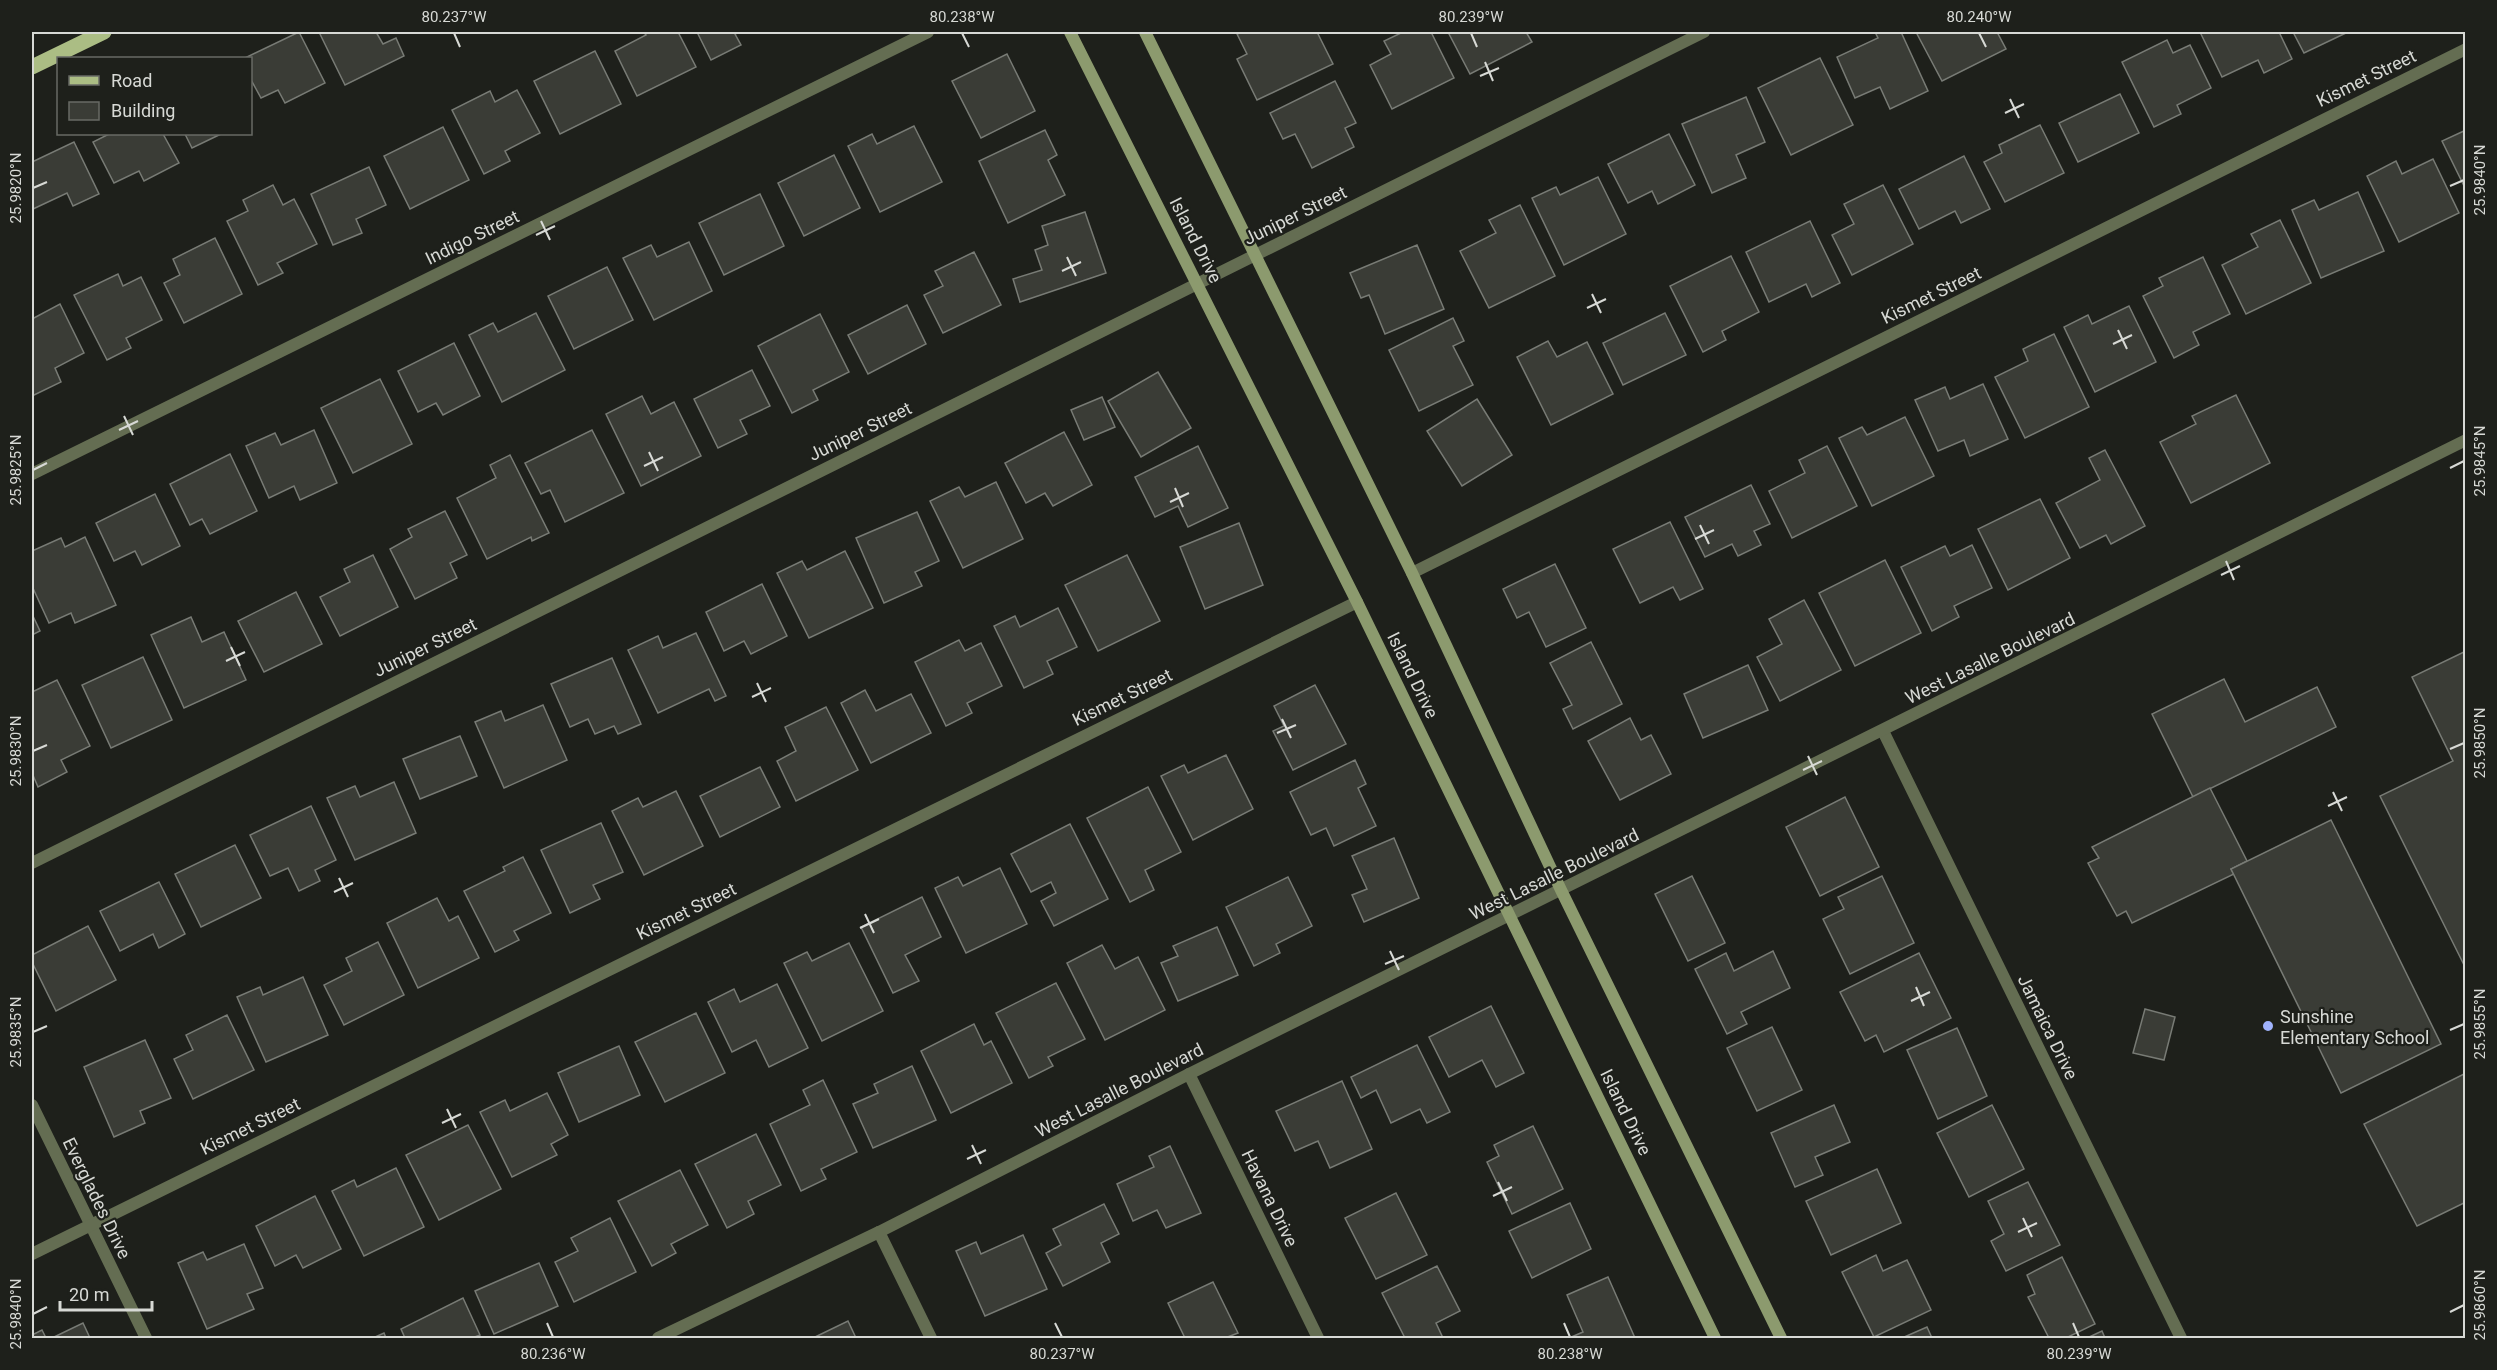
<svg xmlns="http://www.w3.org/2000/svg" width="2497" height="1370" font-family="Roboto,sans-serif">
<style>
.building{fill:#3a3c36;stroke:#787b75;stroke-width:1.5}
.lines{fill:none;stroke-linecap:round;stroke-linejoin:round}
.street{stroke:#646d52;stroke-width:12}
.secondary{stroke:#8c9a6e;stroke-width:12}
.primary{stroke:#abbd84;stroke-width:15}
.ticks{fill:none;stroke:#d7d9d5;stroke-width:2}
.poi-dot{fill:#a0b3fd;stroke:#1e201b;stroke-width:2}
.labels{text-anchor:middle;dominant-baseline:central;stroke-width:4.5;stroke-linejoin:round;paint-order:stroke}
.street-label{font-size:18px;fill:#d7d9d5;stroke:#1e201b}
.poi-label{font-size:18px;fill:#d7d9d5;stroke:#1e201b;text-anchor:start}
.neatline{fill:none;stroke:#d7d9d5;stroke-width:2}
.ticks-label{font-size:15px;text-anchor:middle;fill:#d7d9d5}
</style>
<rect width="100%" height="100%" fill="#1e201b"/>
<!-- building -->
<g class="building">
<polygon points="299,32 325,83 285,103 278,90 261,98 250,78 250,58 245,58"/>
<polygon points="319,32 376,32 383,44 396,38 404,56 345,85"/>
<polygon points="644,32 678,32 696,67 637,96 615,51 646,35"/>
<polygon points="697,32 739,32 735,34 741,45 711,60"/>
<polygon points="1243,32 1317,32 1333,64 1257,100 1237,59 1247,54 1237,34"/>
<polygon points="1403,32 1431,32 1454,78 1392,109 1370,65 1391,54 1384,41"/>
<polygon points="1448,32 1526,32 1532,42 1470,74"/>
<polygon points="1875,32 1901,32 1928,91 1890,109 1880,87 1855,98 1837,57 1878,38"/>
<polygon points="1916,32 1997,32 2006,49 1942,81"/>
<polygon points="2200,32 2279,32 2292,59 2264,73 2258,60 2222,77"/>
<polygon points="2293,32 2348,32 2304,53"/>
<polygon points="2167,40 2173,53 2190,45 2211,88 2177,105 2181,114 2154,127 2122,62"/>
<polygon points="595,51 621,104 560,134 534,81"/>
<polygon points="1007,54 1035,111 981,138 952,81"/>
<polygon points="1820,58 1853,125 1791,155 1758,88"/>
<polygon points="1335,81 1356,123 1345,128 1354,147 1312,168 1295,134 1283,139 1270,113"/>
<polygon points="517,90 540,133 505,151 510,161 484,174 452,110 490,91 495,102"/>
<polygon points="2120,94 2139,133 2078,162 2059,123"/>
<polygon points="1746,97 1765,142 1736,155 1746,178 1712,193 1682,124"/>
<polygon points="2040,125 2064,173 2005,202 1984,162 2002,153 1999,145"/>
<polygon points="914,126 942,182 880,212 848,146 872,134 877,144"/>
<polygon points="443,127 469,180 410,209 384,156"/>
<polygon points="1045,130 1057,155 1048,160 1065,195 1008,223 979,161"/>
<polygon points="2466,130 2466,190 2442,141"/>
<polygon points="109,134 163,134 179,163 144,181 139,171 114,183 93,142"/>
<polygon points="185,134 221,134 192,148"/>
<polygon points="1669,134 1695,185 1658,204 1652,191 1628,203 1608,164"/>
<polygon points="74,142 99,194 73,206 67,193 33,209 32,162"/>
<polygon points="834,155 860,208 804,236 778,183"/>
<polygon points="1964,156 1990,209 1961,223 1955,211 1919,229 1899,189"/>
<polygon points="2433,159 2459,213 2399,242 2367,176 2396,161 2402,174"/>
<polygon points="369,167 386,205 356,219 362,233 333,245 311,194"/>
<polygon points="1598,177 1626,234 1564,265 1532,198 1556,187 1560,195"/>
<polygon points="273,185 283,205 294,199 317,244 277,263 283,273 258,285 227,221 248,211 243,200"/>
<polygon points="1883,185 1913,244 1852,275 1832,235 1854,224 1844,204"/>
<polygon points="2358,192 2384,251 2321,278 2292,210 2314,200 2319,210"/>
<polygon points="760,194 784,246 724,275 699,223"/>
<polygon points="1520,205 1555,276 1489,308 1460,251 1496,233 1489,220"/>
<polygon points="1085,212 1106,273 1020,302 1013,279 1042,270 1035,250 1048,245 1042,226"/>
<polygon points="2280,220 2311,283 2246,314 2222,265 2258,247 2251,234"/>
<polygon points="1810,221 1840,283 1812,297 1806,284 1769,302 1746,252"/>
<polygon points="215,238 242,294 184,323 164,283 180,275 173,259"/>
<polygon points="689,242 712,291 654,320 623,258 651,245 657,257"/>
<polygon points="1417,245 1444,309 1385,334 1369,295 1361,298 1350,273"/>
<polygon points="974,252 1001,305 943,333 924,295 943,286 935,271"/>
<polygon points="1731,256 1759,312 1722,331 1726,340 1703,352 1670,286"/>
<polygon points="2203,257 2230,314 2193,332 2199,345 2174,358 2143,296 2163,286 2159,278"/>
<polygon points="607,267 633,320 574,349 548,296"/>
<polygon points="118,274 123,286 141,277 162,320 126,338 131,348 107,360 74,295"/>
<polygon points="60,304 84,353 55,368 61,382 32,396 32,319"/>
<polygon points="907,305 926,344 868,374 848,335"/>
<polygon points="2129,306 2156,362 2095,392 2064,327 2088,315 2092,324"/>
<polygon points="536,313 565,370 502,402 469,335 493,323 498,332"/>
<polygon points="1665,313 1686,355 1623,385 1603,343"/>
<polygon points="820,314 849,372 813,390 818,400 792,413 758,346"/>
<polygon points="1453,318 1464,341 1453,346 1473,385 1419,411 1389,350"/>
<polygon points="2054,334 2089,407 2025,438 1995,377 2028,361 2023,349"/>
<polygon points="1548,341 1557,357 1587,342 1613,394 1551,425 1517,357"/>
<polygon points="454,343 480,396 443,415 436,403 418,412 398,371"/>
<polygon points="752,370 770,406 740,420 747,434 718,448 694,399"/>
<polygon points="1158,372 1191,428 1141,457 1108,401"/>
<polygon points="380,379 412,444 353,473 321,408"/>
<polygon points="1983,384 2008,439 1970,456 1964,440 1938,451 1915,400 1945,387 1950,399"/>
<polygon points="2236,395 2270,463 2191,503 2160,442 2196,424 2192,416"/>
<polygon points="642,396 651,414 674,402 701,456 641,486 606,414"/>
<polygon points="1102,397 1115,427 1084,440 1071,410"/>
<polygon points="1477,399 1512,455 1462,486 1427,431"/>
<polygon points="1905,417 1934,476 1872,506 1839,438 1862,427 1867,435"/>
<polygon points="314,430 337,483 300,500 294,486 269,498 246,446 275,433 281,445"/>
<polygon points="592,430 624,493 565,522 550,490 541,494 525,463"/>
<polygon points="1064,432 1092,485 1053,506 1045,493 1026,503 1005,463"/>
<polygon points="1198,446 1228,508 1188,527 1178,506 1155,517 1135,477"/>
<polygon points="1827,446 1857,506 1792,538 1769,491 1805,473 1799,460"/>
<polygon points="2105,450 2145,526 2111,544 2106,535 2080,548 2056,503 2100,480 2089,458"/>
<polygon points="230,454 257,511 210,534 202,519 190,525 170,484"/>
<polygon points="510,455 549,533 532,541 531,537 487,559 457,498 496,478 490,465"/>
<polygon points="996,482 1023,539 963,568 930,501 959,487 965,497"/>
<polygon points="1751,485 1770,524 1754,531 1761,545 1738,556 1732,544 1705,557 1685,517"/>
<polygon points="155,494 180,546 142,565 135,551 114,561 96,523"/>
<polygon points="2040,499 2070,558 2008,590 1978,529"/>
<polygon points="445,511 467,555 450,563 457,578 415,599 390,549 412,537 408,529"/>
<polygon points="917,512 939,561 915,572 922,586 884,603 856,538"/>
<polygon points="1670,522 1703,589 1680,600 1673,587 1640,603 1613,549"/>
<polygon points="1239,523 1263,585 1205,609 1180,547"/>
<polygon points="85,537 116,605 75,623 71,613 49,623 32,586 32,551 61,538 65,547"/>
<polygon points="1972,545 1992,588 1954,606 1959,617 1932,631 1901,567 1945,546 1950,556"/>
<polygon points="845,551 873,608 809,638 777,573 802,561 807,570"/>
<polygon points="373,555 398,607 340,636 320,597 350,582 344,569"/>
<polygon points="1127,555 1160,621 1098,651 1065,585"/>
<polygon points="1885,560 1921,633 1855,666 1819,593"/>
<polygon points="1555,564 1586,628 1546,647 1529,612 1517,618 1503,589"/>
<polygon points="762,584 787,636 751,654 744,641 724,651 706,612"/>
<polygon points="296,592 322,644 264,672 238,621"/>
<polygon points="1804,600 1841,670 1780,701 1757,657 1782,644 1769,619"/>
<polygon points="1058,608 1077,647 1047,661 1053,674 1024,688 994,626 1015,616 1020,627"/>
<polygon points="32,614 40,631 32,635"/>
<polygon points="191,617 202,642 224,632 246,680 184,708 151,635"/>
<polygon points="696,633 726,696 715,701 709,689 658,713 628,650 658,636 663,648"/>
<polygon points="959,640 965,651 981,643 1002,686 967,703 972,713 946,726 915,662"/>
<polygon points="1591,642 1622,704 1573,729 1563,709 1572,705 1550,663"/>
<polygon points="2466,651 2466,969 2380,796 2453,761 2412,677"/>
<polygon points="143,657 172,720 111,748 82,685"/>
<polygon points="612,658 641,724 618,734 614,726 595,734 588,719 570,727 551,684"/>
<polygon points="1748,665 1768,710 1703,738 1684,694"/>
<polygon points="2224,679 2245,722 2317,687 2336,727 2193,797 2152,714"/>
<polygon points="57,680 90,746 61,760 67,772 38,787 32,773 32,692"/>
<polygon points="1315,685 1346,744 1293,770 1273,731 1284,726 1274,706"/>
<polygon points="865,690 876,711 911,694 931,733 871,763 841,703"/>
<polygon points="543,705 567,760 504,788 475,722 501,711 505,721"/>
<polygon points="826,707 858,770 796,801 777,761 796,751 785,727"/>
<polygon points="1630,718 1641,740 1651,735 1671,774 1620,800 1588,741"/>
<polygon points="460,736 477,776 420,799 403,759"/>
<polygon points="1226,755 1253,809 1193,840 1161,776 1184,765 1188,773"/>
<polygon points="1355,760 1366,784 1358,788 1376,826 1334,846 1326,828 1311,835 1290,792"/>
<polygon points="760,767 780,807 720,837 700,796"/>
<polygon points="394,782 416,833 355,860 327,798 355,786 360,797"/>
<polygon points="1148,787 1181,852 1145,870 1154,890 1130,902 1087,818"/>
<polygon points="2210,788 2247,861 2231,869 2234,874 2132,923 2126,911 2117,916 2088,863 2099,858 2092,847"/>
<polygon points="676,791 703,846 644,875 612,811 638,798 643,807"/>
<polygon points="1845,797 1879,867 1820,896 1786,827"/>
<polygon points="311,806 336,860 315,870 320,881 299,891 288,868 270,876 250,835"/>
<polygon points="2331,820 2441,1044 2341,1093 2231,869"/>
<polygon points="601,823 623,872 593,885 600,899 570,913 541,850"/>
<polygon points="1070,824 1108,899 1054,926 1041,901 1056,893 1051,882 1031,892 1011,854"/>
<polygon points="1394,838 1419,898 1364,922 1352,895 1367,889 1352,856"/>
<polygon points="235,845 261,898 201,927 175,874"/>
<polygon points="523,857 551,913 514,931 519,940 495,952 464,891 505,871 503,867"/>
<polygon points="1000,868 1027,924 966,953 935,888 958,877 963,886"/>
<polygon points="1692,876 1725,943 1688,961 1655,894"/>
<polygon points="1882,876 1914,943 1850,974 1823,919 1844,909 1838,897"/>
<polygon points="1288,877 1312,926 1276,944 1280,953 1254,966 1226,907"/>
<polygon points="159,882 185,934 159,948 153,934 120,951 100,911"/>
<polygon points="922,897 941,937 905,955 919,981 893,993 861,927"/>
<polygon points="437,898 449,921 458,916 479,958 418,988 387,923"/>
<polygon points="88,926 116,980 56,1011 32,962 32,955"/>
<polygon points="1217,927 1238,975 1178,1001 1161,963 1178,956 1173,946"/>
<polygon points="378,942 404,995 344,1025 324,985 352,971 346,958"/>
<polygon points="849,943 883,1011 822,1041 784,963 807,952 812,961"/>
<polygon points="1102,945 1115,969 1138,957 1165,1010 1105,1040 1067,963"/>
<polygon points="1773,951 1790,988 1741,1012 1747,1024 1727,1034 1695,969 1726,953 1734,971"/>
<polygon points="1919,953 1951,1018 1884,1052 1876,1035 1865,1041 1840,992"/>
<polygon points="303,977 328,1035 266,1062 237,997 260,987 263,995"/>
<polygon points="1056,983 1085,1039 1048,1057 1053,1066 1029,1078 996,1013"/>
<polygon points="777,984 808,1048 769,1067 756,1040 732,1052 708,1002 734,989 740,1002"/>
<polygon points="1491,1006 1524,1073 1496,1087 1482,1060 1449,1077 1429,1037"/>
<polygon points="2145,1009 2175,1017 2164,1060 2133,1053"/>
<polygon points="696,1013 725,1073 665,1102 635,1042"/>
<polygon points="227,1015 254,1070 193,1099 174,1059 193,1050 186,1035"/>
<polygon points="974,1024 984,1045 991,1041 1012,1083 951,1113 921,1051"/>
<polygon points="1772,1027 1802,1090 1757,1111 1727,1048"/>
<polygon points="1957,1028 1987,1096 1938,1119 1907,1050"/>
<polygon points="145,1040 171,1098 140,1111 145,1123 114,1137 84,1067"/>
<polygon points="1417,1045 1450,1112 1427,1123 1420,1109 1391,1123 1376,1090 1361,1098 1351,1077"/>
<polygon points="619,1046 640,1095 579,1122 558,1073"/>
<polygon points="912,1066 936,1120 873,1148 853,1104 878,1093 874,1084"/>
<polygon points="2466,1073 2466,1202 2417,1226 2364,1124"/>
<polygon points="823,1080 857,1152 821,1169 826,1179 801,1191 770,1124 810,1105 803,1090"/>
<polygon points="1342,1081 1372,1149 1330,1168 1318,1141 1295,1151 1276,1111"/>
<polygon points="547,1093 568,1135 551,1144 557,1155 512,1177 480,1112 505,1100 510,1111"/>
<polygon points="1834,1105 1850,1142 1815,1157 1823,1175 1795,1187 1771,1133"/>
<polygon points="1992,1105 2024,1169 1969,1197 1937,1133"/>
<polygon points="468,1125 501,1189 439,1220 406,1155"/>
<polygon points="1533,1126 1563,1189 1512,1214 1487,1162 1499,1156 1494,1145"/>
<polygon points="756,1134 781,1185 748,1201 754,1214 727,1228 695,1164"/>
<polygon points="1170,1146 1201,1213 1166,1228 1157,1210 1133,1221 1117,1184 1154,1167 1149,1156"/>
<polygon points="396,1168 424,1227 364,1256 332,1191 354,1180 357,1187"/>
<polygon points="1877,1169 1901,1223 1831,1255 1806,1201"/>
<polygon points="680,1170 708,1225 671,1244 676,1253 652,1266 618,1201"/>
<polygon points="2028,1182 2060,1245 2006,1271 1991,1241 2004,1234 1988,1201"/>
<polygon points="1396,1193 1427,1255 1376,1279 1345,1218"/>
<polygon points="315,1196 341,1249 303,1268 296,1255 275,1266 256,1226"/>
<polygon points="1570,1203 1591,1249 1532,1278 1509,1231"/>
<polygon points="1104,1204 1119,1234 1101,1243 1110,1262 1063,1286 1046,1253 1061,1245 1053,1229"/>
<polygon points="610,1218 636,1272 574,1302 555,1262 578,1251 571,1238"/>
<polygon points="1023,1235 1047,1289 985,1316 956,1251 976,1242 981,1254"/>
<polygon points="244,1244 263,1288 247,1294 254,1309 207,1329 178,1263 203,1252 207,1260"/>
<polygon points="1876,1255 1883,1271 1907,1260 1931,1310 1874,1337 1842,1272"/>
<polygon points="2062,1257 2095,1324 2066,1338 2049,1338 2028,1297 2035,1294 2027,1275"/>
<polygon points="539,1263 558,1306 494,1334 475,1291"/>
<polygon points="1437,1266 1460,1311 1436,1323 1443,1338 1405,1338 1382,1293"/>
<polygon points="1608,1277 1635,1338 1569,1338 1583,1332 1567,1295"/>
<polygon points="1213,1282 1238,1333 1225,1338 1185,1338 1168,1303"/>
<polygon points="463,1298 480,1335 472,1338 405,1338 401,1329"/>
<polygon points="848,1321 856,1338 813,1338"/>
<polygon points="83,1323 90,1338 52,1338"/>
<polygon points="1927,1327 1932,1338 1902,1338"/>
<polygon points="42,1330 46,1338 32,1338 32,1335"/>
<polygon points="2102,1331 2105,1338 2087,1338"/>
<polygon points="384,1333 386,1338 373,1338"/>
</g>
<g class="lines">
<!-- street -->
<g class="street">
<polyline points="32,474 928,32"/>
<polyline points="1412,573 2466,49"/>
<polyline points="1883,731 2181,1338"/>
<polyline points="32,863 1704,32"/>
<polyline points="1189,1074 1318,1338"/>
<polyline points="32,1105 146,1338"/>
<polyline points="879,1232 931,1338"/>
<polyline points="32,1254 1357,602"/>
<polyline points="658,1338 879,1232 1189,1074 2466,440"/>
</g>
<!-- secondary -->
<g class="secondary">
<polyline points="1070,32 1357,602 1715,1338"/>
<polyline points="1145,32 1412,573 1561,890 1781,1338"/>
</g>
<!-- primary -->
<polyline class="primary" points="32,67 104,32"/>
</g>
<!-- ticks -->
<path class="ticks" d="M454,33L460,47M962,33L969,47M1471,33L1477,47M1979,33L1986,47M1485,62L1493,81M1480,76L1499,68M2010,99L2019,118M2005,113L2024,104M2450,186L2464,180M33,188L47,182M541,221L550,240M536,235L555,226M1067,257L1076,276M1062,271L1081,262M1592,294L1601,313M1587,308L1606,299M2118,330L2127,349M2113,344L2132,335M124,416L133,435M119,430L138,421M649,452L658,471M644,466L663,457M2450,468L2464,461M33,470L47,463M1175,488L1183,507M1170,502L1189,493M1700,525L1709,544M1695,539L1714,530M2226,561L2234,580M2221,575L2240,566M231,647L240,666M226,661L245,652M757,683L766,702M752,697L771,688M1282,719L1291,738M1277,733L1296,725M2450,749L2464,743M33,751L47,745M1808,756L1817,775M1803,770L1822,761M2333,792L2342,811M2328,806L2347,797M339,878L348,897M334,892L353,883M865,914L874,933M860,928L879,919M1390,951L1399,970M1385,964L1404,956M1916,987L1924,1006M1911,1001L1930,992M2450,1030L2464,1024M33,1032L47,1026M447,1109L456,1128M442,1123L461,1114M972,1145L981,1164M967,1159L986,1150M1498,1182L1507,1201M1493,1196L1512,1187M2023,1218L2032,1237M2018,1232L2037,1223M2450,1312L2464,1305M33,1314L47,1307M547,1323L553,1337M1055,1323L1062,1337M1564,1323L1570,1337M2073,1323L2079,1337"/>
<!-- markers -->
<circle class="poi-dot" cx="2268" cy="1026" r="6"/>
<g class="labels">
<!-- street labels -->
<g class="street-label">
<text transform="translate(2366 78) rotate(-26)">Kismet Street</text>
<text transform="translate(1295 215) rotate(-26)">Juniper Street</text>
<text transform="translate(472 237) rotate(-26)">Indigo Street</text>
<text transform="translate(1196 240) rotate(63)">Island Drive</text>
<text transform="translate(1931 295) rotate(-26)">Kismet Street</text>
<text transform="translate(860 431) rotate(-26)">Juniper Street</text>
<text transform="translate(425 647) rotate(-26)">Juniper Street</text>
<text transform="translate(1990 658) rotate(-26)">West Lasalle Boulevard</text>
<text transform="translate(1413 675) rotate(64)">Island Drive</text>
<text transform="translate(1122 697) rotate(-26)">Kismet Street</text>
<text transform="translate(1554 874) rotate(-26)">West Lasalle Boulevard</text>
<text transform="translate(686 911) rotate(-26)">Kismet Street</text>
<text transform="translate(2048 1027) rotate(64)">Jamaica Drive</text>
<text transform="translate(1119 1090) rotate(-27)">West Lasalle Boulevard</text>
<text transform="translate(1626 1112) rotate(64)">Island Drive</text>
<text transform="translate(250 1126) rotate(-26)">Kismet Street</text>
<text transform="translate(97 1198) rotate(64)">Everglades Drive</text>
<text transform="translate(1270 1198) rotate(64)">Havana Drive</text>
</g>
<!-- poi labels -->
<g class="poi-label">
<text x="2280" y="1016">Sunshine<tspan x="2280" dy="21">Elementary School</tspan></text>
</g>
</g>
<!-- border -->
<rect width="2497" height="1370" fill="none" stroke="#1e201b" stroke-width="66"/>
<!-- legend -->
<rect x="57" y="57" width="195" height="78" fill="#1e201b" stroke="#686a65" stroke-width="1.5"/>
<rect x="69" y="76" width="30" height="9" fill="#abbd84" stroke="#686a65" stroke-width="1.5"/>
<text x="111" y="87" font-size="18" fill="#d7d9d5">Road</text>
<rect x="69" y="102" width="30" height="18" fill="#3a3c36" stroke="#686a65" stroke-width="1.5"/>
<text x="111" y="117" font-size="18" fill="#d7d9d5">Building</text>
<!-- scale -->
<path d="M60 1301v9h92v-9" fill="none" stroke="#d7d9d5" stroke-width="3"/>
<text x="69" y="1301" font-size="18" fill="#d7d9d5" stroke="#1e201b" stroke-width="4.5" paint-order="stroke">20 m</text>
<rect x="33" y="33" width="2431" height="1304" class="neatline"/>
<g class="ticks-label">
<text x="454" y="22">80.237°W</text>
<text x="962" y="22">80.238°W</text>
<text x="1471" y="22">80.239°W</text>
<text x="1979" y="22">80.240°W</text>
<text transform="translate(2480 180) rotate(-90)" y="5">25.9840°N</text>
<text transform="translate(16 188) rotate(-90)" y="5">25.9820°N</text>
<text transform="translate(2480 461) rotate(-90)" y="5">25.9845°N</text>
<text transform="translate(16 470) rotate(-90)" y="5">25.9825°N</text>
<text transform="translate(2480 743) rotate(-90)" y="5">25.9850°N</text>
<text transform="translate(16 751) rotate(-90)" y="5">25.9830°N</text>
<text transform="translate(2480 1024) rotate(-90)" y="5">25.9855°N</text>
<text transform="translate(16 1032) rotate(-90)" y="5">25.9835°N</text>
<text transform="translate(2480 1305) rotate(-90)" y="5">25.9860°N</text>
<text transform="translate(16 1314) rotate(-90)" y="5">25.9840°N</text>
<text x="553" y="1359">80.236°W</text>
<text x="1062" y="1359">80.237°W</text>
<text x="1570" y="1359">80.238°W</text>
<text x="2079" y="1359">80.239°W</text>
</g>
</svg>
